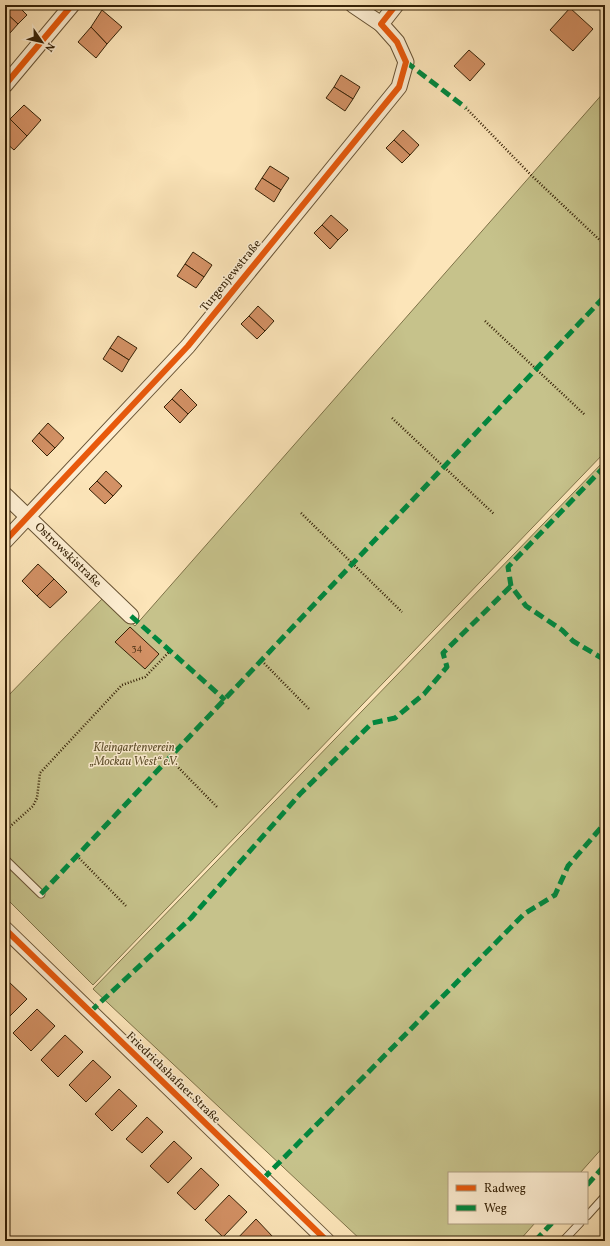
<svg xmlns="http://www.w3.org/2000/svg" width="610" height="1246" font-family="Vollkorn,serif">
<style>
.green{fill:#c6c28b;stroke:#7e7248}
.building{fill:#d39165;stroke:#352106}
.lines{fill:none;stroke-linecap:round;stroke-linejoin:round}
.lane-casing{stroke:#675233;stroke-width:9}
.street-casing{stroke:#675233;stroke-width:17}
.path{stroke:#352106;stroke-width:2.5;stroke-dasharray:1 2;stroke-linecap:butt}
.lane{stroke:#fdeed2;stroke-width:7}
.street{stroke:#fdeed2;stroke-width:15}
.quiet{stroke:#00873e;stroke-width:5;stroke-dasharray:10 5;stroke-linecap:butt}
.cycleway-casing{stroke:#fdeed2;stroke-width:8}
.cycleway{stroke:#e8590c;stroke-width:6}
.labels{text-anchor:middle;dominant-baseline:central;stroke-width:3;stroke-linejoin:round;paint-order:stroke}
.number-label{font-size:10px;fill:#5c3d1e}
.street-label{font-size:12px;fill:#352106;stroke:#fdeed2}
.park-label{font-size:12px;font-style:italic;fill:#60512e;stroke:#fdeed2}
</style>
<rect width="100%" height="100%" fill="#fce5b9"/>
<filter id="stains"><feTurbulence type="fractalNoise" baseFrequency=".005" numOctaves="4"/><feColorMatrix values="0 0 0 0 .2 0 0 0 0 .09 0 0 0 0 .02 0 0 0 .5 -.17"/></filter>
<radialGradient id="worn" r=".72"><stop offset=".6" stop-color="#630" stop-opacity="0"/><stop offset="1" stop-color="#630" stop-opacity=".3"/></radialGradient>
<!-- green -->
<g class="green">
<polygon points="605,91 605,452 93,985 5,897 5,699 103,598 135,626"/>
<polygon points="605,460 605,1145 580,1173 449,1173 449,1223 535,1223 519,1241 362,1241 93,989"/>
</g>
<!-- building -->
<g class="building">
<polygon points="6,5 17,5 27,15 18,24 5,12"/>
<polygon points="570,8 593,29 573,51 550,30"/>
<polygon points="102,10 122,27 107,44 91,27"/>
<polygon points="5,12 18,24 10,33 5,28"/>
<polygon points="91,27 107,44 96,58 78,42"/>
<polygon points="469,50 485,64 470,81 454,66"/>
<polygon points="341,75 360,87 353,99 334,87"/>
<polygon points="334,87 353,99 345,111 326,98"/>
<polygon points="24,105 41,120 27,136 10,119"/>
<polygon points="10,119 27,136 14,150 5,142 5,125"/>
<polygon points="403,130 419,145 410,155 394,140"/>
<polygon points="394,140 410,155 402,163 386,148"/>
<polygon points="270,166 289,178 281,190 262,178"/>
<polygon points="262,178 281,190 274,202 255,189"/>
<polygon points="331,215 348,230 338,240 322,225"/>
<polygon points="322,225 338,240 330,249 314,233"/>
<polygon points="193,252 212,265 204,277 185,264"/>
<polygon points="185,264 204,277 196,288 177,276"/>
<polygon points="258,306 274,321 265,331 249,316"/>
<polygon points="249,316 265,331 257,339 241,324"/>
<polygon points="118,336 137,348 129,360 110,348"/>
<polygon points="110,348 129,360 122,372 103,359"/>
<polygon points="181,389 197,405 188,414 172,399"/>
<polygon points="172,399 188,414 180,423 164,407"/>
<polygon points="48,423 64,438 55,448 39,433"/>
<polygon points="39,433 55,448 47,456 32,441"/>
<polygon points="106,471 122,486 113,496 97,481"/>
<polygon points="97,481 113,496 105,504 89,489"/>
<polygon points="38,564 54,579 37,596 22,581"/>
<polygon points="54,579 67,592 50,608 37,596"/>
<polygon points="130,627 159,654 145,669 115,642"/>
<polygon points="9,982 27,999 5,1021 5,986"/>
<polygon points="37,1009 55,1026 31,1051 13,1033"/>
<polygon points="65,1035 83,1052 58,1077 41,1060"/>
<polygon points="93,1060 111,1077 86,1102 69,1085"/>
<polygon points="119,1089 137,1106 112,1131 95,1114"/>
<polygon points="147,1117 163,1132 142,1153 126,1139"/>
<polygon points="174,1141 192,1158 168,1183 150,1166"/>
<polygon points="201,1168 219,1185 195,1210 177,1193"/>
<polygon points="229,1195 247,1212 223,1237 205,1220"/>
<polygon points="256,1219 273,1237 269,1241 235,1241"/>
</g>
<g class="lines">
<!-- lane casing -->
<g class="lane-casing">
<g id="lane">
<polyline points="5,859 41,894"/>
<polyline points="587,1216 605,1196"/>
<polyline points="563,1241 580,1223"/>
</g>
</g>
<!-- street casing -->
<g class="street-casing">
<g id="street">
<polyline points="353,5 381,24"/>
<polyline points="5,85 72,5"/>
<path id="s1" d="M5,495L131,616"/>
<polyline points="5,541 188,346 399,87 406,62 397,42 381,24 396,5"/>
<polyline points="5,929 327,1241"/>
</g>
</g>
<!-- path -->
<g class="path">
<polyline points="466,108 531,175 605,245"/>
<polyline points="485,321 585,415"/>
<polyline points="392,418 494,514"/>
<polyline points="301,513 402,612"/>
<polyline points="262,661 310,710"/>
<polyline points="170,759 218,808"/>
<polyline points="5,831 33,806 37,798 40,773 122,685 145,677 170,651"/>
<polyline points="77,856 127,907"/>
</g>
<!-- lane -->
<use href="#lane" class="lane"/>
<!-- street -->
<use href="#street" class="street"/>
<!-- quiet -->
<g class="quiet">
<polyline points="406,62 466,108"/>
<polyline points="605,466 508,567 511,586 526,606 562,630 573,641 605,660"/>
<polyline points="131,616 225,700"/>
<polyline points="41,894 605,296"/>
<polyline points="90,1012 191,918 300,794 372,723 395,718 424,694 447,667 443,653 511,586"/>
<polyline points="263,1179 524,914 555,895 568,866 605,823"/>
<polyline points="587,1185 605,1165"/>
<polyline points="535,1241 552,1223"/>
</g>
<!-- cycleway casing -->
<g class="cycleway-casing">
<g id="cycleway">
<polyline points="5,85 72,5"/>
<polyline points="5,541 188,346 399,87 406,62 397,42 381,24 396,5"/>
<polyline points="5,929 327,1241"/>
</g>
</g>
<!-- cycleway -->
<use href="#cycleway" class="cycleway"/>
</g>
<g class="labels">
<!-- number labels -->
<g class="number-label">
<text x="137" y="648">34</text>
</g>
<!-- street labels -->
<g class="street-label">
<text transform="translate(231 276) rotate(-51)">Turgenjewstraße</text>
<text stroke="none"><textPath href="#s1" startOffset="87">Ostrowskistraße</textPath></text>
<text transform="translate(173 1078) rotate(44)">Friedrichshafner Straße</text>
</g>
<!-- park labels -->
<g class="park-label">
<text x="134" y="748">Kleingartenverein<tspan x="134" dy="14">„Mockau West“ e.V.</tspan></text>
</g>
</g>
<!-- margin -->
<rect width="610" height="1246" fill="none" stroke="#fce5b9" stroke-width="20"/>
<rect x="6" y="6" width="598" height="1234" fill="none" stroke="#352106" stroke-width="2"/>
<rect x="10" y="10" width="590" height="1226" fill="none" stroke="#352106"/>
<!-- legend -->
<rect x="448" y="1172" width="140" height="52" fill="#fdeed2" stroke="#ad9c80"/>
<rect x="456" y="1185" width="20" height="6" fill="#e8590c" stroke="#ad9c80"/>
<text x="484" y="1192" font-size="12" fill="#352106">Radweg</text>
<rect x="456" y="1205" width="20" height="6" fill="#00873e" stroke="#ad9c80"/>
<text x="484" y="1212" font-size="12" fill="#352106">Weg</text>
<!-- north arrow -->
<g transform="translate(42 42) rotate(124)" stroke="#fdeed2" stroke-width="3" paint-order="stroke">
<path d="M0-3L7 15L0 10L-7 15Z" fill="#352106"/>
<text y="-6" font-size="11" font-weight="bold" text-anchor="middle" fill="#352106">N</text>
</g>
<rect width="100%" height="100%" filter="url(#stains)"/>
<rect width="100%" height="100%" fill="url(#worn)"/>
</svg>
